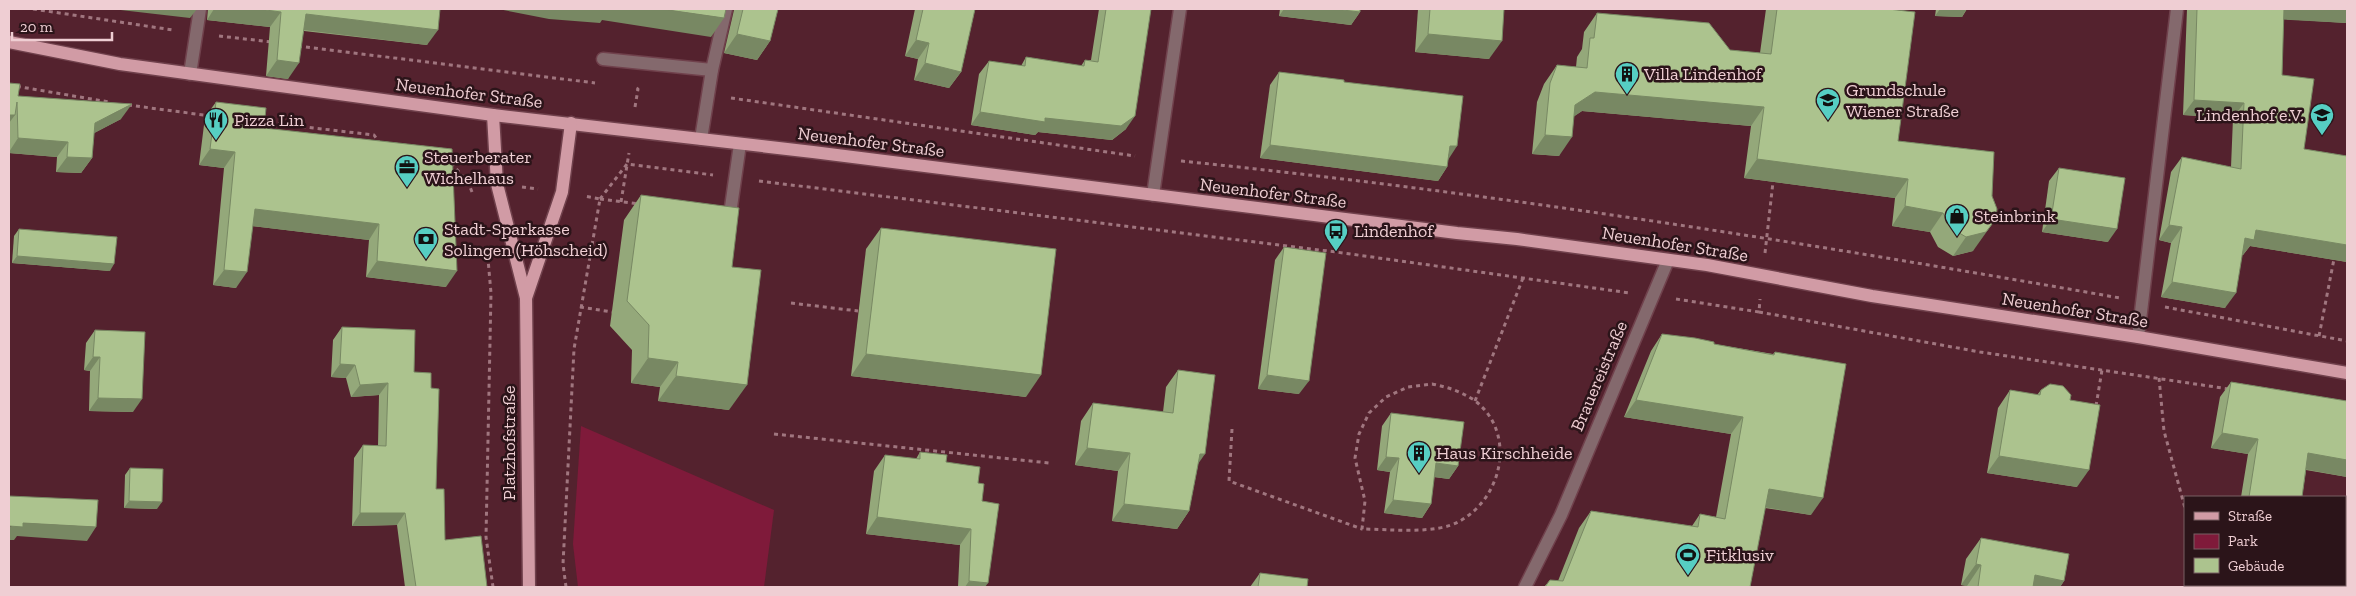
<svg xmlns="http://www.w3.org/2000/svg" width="2356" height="596" font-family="'Zilla Slab',serif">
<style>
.green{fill:#7f1a3a}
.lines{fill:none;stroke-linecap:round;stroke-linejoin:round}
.minor-casing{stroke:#70414c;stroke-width:15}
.major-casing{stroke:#70414c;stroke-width:15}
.path{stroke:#a0767f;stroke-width:3;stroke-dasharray:4 4;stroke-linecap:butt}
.minor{stroke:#84696d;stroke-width:12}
.major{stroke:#d19ba5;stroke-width:12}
.wall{fill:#94a87a}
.shaded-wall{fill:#788863}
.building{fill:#acc38e;stroke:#788863}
.labels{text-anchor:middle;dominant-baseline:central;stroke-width:5;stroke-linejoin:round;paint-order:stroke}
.poi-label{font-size:18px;fill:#efced3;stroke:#2b1419;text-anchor:start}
.street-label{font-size:18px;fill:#efced3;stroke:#2b1419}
</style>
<rect width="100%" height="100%" fill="#54222e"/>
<!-- green -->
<polygon class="green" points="581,426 774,510 764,587 578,587 573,544"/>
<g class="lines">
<!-- minor casing -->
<g class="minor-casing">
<g id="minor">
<polyline points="603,59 712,70"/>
<polyline points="190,74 200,9"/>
<polyline points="701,139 712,70 726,9"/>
<polyline points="1153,195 1180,9"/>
<polyline points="720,213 730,214 740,144"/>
<polyline points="2138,337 2177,9"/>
<polyline points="1525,587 1561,515 1668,260"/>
</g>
</g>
<!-- major casing -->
<g class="major-casing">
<g id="major">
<polyline points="9,42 120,64 493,115 813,152 1457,233 1517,239 1707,265 1872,296 2138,337 2347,373"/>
<polyline points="493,115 497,184 526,298 529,587"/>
<polyline points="526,298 562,192 571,123"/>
</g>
</g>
<!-- path -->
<g class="path">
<polyline points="33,9 173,30"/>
<polyline points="219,36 272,42"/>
<polyline points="298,46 595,83"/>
<polyline points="9,85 109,102"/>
<polyline points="731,98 1135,156"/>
<polyline points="128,105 211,116"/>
<polyline points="635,107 638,89 636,88"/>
<polyline points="262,122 374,135 380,144"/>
<path d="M1181,161C1496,193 1808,243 2120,298"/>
<polyline points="451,163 468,182"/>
<polyline points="759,181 1336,252 1630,293"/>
<polyline points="522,187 538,189"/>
<polyline points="472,192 468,182 474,183"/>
<polyline points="600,199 627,164 713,175"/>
<polyline points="600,199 639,204"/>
<polyline points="621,202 629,153"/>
<polyline points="487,248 491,293 486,537 493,587"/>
<polyline points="1765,253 1773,182"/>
<polyline points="1676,299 1759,312 1760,299"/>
<polyline points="791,303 858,311"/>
<polyline points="580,307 612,312"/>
<polyline points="2165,307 2347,341"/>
<polyline points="1759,312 1980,352 2229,389"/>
<polyline points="2319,336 2334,259"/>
<polyline points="2159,378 2164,431 2185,508"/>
<path d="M1432,384C1447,387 1460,391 1474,400C1517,432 1503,497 1460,521C1436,535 1389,529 1362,529L1365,501L1355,458L1359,434L1369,413L1386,397L1408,387Z"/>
<polyline points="1475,401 1523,278"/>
<polyline points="2096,406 2102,370"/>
<polyline points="1232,429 1229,481 1362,529"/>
<polyline points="774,434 1049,463"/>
<polyline points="2347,567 2345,578 2347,579"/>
<polyline points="2206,585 2207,587"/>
<polyline points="566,587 563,564 574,349 600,199 584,196"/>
</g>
<!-- minor -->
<use href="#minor" class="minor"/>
<!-- major -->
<use href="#major" class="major"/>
</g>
<!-- wall -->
<g class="wall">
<polygon points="208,9 440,9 427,45 304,31 288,79 266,76 270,27 207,20"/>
<polygon points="733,9 778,9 770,41 757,60 724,53 734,10"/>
<polygon points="915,9 975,9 961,72 949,88 914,80 918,59 905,56"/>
<polygon points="1099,9 1151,9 1126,129 1112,140 1038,132 1035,135 971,125 979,74 989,61 1021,66 1026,57 1081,66 1085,60 1091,60"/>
<polygon points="1280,9 1360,9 1360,12 1351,25 1279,16"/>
<polygon points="1418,9 1504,9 1489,59 1415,52"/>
<polygon points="1766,9 1888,9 1898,141 1994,152 1973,251 1953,256 1938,247 1930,232 1892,226 1895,198 1744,178 1751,126 1582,111 1574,116 1559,156 1532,154 1537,102 1544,84 1557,65 1576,67 1577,57 1582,49 1584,32 1597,13 1730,50 1760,53"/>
<polygon points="1936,9 1967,9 1962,17 1935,16"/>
<polygon points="2187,9 2347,9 2347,23 2283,19 2282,75 2304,149 2347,156 2347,262 2250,246 2243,255 2242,255 2225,308 2161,297 2171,243 2159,240 2171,172 2182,157 2231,167 2233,118 2183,115"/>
<polygon points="1279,72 1344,82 1448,159 1447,167 1438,181 1260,158 1270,85"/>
<polygon points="9,83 18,96 121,119 94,133 92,158 81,173 56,172 57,157 9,153"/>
<polygon points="216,102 264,128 452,149 446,287 366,277 369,240 252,226 236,288 213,285 224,168 199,165 205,117"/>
<polygon points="2059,168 2108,242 2042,232 2049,181"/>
<polygon points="641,195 732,267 729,410 658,401 660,387 631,383 632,350 610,326 624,220"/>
<polygon points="881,228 1026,397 851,376 866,249"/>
<polygon points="19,229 110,271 12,263 14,236"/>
<polygon points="1284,247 1299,394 1258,389 1275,260"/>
<polygon points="342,327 414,372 431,388 436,489 445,540 487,587 405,587 397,525 352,526 354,458 363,445 378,446 379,395 351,397 346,378 331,377 333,340"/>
<polygon points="95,330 133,412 89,411 90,371 84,370 86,343"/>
<polygon points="1662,334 1714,344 1773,354 1775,352 1811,515 1765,508 1750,587 1544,587 1550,580 1558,581 1579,528 1591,511 1692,526 1700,514 1716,517 1731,434 1624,417 1651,351"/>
<polygon points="1178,370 1198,465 1189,511 1177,529 1112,521 1118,471 1075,465 1081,421 1093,403 1163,412 1166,387"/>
<polygon points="2231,382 2347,401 2347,477 2306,470 2302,497 2241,497 2248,454 2211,448 2220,397"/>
<polygon points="2010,390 2037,395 2041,390 2070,400 2077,487 1987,473 1998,408"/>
<polygon points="1391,413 1458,466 1449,479 1434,477 1431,504 1422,518 1384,513 1390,472 1377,470 1382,426"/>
<polygon points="920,452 946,462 978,483 982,501 985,587 958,587 960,545 866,534 874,471 885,455 916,459"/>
<polygon points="130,468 157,509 124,508 125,475"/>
<polygon points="1981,538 2064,581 2060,587 1967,587 1967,586 1961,585 1966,559"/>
<polygon points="1260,573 1307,587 1250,587"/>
</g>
<!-- shaded-wall -->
<g class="shaded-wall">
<polygon points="112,9 197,9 190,18"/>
<polygon points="214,9 258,9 281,12 270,27 207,20"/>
<polygon points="498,9 661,9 724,18 711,37 602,20 600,23 549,19"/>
<polygon points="1284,9 1334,9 1360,12 1351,25 1279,16"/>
<polygon points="1940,9 1966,10 1962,17 1935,16"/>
<polygon points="2280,9 2347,9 2347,23 2273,19"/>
<polygon points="306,14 438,30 427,45 295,29"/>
<polygon points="737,34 770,41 757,60 724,53"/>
<polygon points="1428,34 1502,41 1489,59 1415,52"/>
<polygon points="916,40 929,43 918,59 905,56"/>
<polygon points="277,60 299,63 288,79 266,76"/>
<polygon points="925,63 961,72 949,88 914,80"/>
<polygon points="1595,92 1764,107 1751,126 1582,111 1562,125 1575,105"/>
<polygon points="2194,100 2244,103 2233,118 2183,115"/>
<polygon points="132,104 121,119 85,138 95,123"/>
<polygon points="980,112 1045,118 1135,116 1126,129 1112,140 1038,132 1035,135 971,125"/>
<polygon points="9,115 15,115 9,123"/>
<polygon points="1545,135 1572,137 1559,156 1532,154"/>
<polygon points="18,138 68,142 57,157 9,153 9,152"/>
<polygon points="1270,145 1447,167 1438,181 1260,158"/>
<polygon points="1450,146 1457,146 1448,160"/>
<polygon points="210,149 235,152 224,168 199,165"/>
<polygon points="67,157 92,158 81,173 56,172"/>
<polygon points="1757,159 1908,179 1895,198 1744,178"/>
<polygon points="1905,206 1943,213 1930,232 1892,226"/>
<polygon points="255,209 379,224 369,240 244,225"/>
<polygon points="2051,219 2117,229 2108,242 2042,232"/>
<polygon points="1995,220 1973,251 1953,256 1966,237"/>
<polygon points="2169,225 2182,227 2171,243 2159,240"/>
<polygon points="2256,230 2347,245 2347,262 2250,246 2243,255 2235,253 2245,238"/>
<polygon points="17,256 114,264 110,271 12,263"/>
<polygon points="377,261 457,271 446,287 366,277"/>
<polygon points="224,270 247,272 236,288 213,285"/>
<polygon points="2172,282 2236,293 2225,308 2161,297"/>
<polygon points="866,354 1041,375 1026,397 851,376"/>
<polygon points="93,357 100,357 90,371 84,370"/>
<polygon points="648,358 678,362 660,387 631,383"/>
<polygon points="340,364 355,365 346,378 331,377"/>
<polygon points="1267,375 1309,381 1299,394 1258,389"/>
<polygon points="676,376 747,385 729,410 658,401"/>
<polygon points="388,383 379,395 351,397 360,385"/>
<polygon points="98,398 142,399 133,412 89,411"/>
<polygon points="1636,400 1743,417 1731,434 1624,417"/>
<polygon points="2222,433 2258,439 2248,454 2211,448"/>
<polygon points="1087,448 1130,453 1118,471 1075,465"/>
<polygon points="2308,453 2347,460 2347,477 2298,468"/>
<polygon points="1200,454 1205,454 1193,471"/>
<polygon points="1999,456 2089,470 2077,487 1987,473"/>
<polygon points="1386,457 1399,458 1390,472 1377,470"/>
<polygon points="1436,463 1458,466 1449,479 1427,476"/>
<polygon points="1769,489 1823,498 1811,515 1757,506"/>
<polygon points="1393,500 1431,504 1422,518 1384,513"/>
<polygon points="129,501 162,502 157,509 124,508"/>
<polygon points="1124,504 1189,511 1177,529 1112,521"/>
<polygon points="360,513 405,513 397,525 352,526"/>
<polygon points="877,517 971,529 960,545 866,534"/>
<polygon points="23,523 96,527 87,541 17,536 14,540 9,540 9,527"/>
<polygon points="1976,564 1981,565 1967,586 1961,585"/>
<polygon points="2035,575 2064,581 2060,587 2027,587"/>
<polygon points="969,581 988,583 985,587 965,587"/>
<polygon points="2313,585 2326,585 2324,587 2319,587"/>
</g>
<!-- building -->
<g class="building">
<polygon points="258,9 440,9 438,30 306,14 299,63 277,60 281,12"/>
<polygon points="661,9 726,9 724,18"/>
<polygon points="743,9 778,9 770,41 737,34"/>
<polygon points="923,9 975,9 961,72 925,63 929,43 916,40"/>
<polygon points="1106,9 1151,9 1135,116 1121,126 1045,118 1045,122 980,112 989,61 1025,66 1026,57 1084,66 1085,60 1098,62"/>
<polygon points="1334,9 1360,9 1360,12"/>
<polygon points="1430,9 1504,9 1502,41 1428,34"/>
<polygon points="1777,9 1888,9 1915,12 1898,141 1994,152 1992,196 1997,209 1995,220 1986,232 1966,237 1951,228 1943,213 1905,206 1908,179 1757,159 1764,107 1595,92 1575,105 1572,137 1545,135 1550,83 1557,65 1587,68 1590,38 1594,38 1597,13 1709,23 1730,50 1771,54"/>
<polygon points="1941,9 1967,9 1966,10"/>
<polygon points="2197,9 2284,9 2282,75 2314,79 2304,149 2347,156 2347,245 2256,230 2254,240 2245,238 2236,293 2172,282 2182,227 2169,225 2182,157 2241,169 2244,103 2194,100"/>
<polygon points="1279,72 1344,80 1344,82 1463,96 1457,146 1450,146 1447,167 1270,145"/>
<polygon points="9,83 20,84 18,96 132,104 95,123 92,158 67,157 68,142 18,138 17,102 15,115 9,115"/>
<polygon points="216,102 266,108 264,128 452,149 457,271 377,261 379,224 255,209 247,272 224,270 235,152 210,149"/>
<polygon points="2059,168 2125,178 2117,229 2051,219"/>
<polygon points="641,195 739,208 732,267 761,270 747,385 676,376 678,362 648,358 649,325 627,301"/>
<polygon points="881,228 1056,249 1041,375 866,354"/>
<polygon points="19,229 117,237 114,264 17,256"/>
<polygon points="1284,247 1326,253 1309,381 1267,375"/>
<polygon points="342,327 415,330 414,372 431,373 431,388 439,389 436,489 444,489 445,540 481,536 487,587 416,587 405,513 360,513 363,445 386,446 388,383 360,385 355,365 340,364"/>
<polygon points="95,330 145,332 142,399 98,398 100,357 93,357"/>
<polygon points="1662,334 1695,338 1714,342 1714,344 1774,355 1775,352 1846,364 1823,498 1769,489 1750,587 1545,587 1550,580 1563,581 1591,511 1698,527 1700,514 1725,519 1743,417 1636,400"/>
<polygon points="1178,370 1215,375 1205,454 1200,454 1189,511 1124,504 1130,453 1087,448 1093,403 1173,413"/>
<polygon points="2231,382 2347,401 2347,460 2308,453 2302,497 2249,497 2258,439 2222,433"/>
<polygon points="2050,384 2063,386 2071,395 2070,400 2100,405 2089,470 1999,456 2010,390 2040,395 2041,390"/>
<polygon points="1391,413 1464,422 1458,466 1436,463 1431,504 1393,500 1399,458 1386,457"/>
<polygon points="920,452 947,455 946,462 980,467 978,483 984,484 982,501 999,504 988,583 969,581 971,529 877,517 885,455 920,459"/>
<polygon points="130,468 163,469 162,502 129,501"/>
<polygon points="9,496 98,500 96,527 23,523 23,527 9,526"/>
<polygon points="1981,538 2069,554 2064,581 2035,575 2033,587 1978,587 1981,565 1976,564"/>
<polygon points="1260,573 1308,579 1307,587 1258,587"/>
</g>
<!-- icons -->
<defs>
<g id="building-pin" transform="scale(1.25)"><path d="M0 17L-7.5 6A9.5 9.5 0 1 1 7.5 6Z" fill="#56cec3" stroke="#2b1419"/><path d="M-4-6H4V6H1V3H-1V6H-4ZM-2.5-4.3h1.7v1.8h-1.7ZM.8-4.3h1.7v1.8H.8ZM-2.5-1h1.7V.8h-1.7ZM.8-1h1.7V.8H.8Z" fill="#111"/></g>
<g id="school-pin" transform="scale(1.25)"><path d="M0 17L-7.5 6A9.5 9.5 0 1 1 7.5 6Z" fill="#56cec3" stroke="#2b1419"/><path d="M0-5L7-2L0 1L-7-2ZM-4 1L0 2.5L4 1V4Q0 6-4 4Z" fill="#111"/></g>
<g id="restaurant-pin" transform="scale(1.25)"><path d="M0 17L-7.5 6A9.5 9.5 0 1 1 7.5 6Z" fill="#56cec3" stroke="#2b1419"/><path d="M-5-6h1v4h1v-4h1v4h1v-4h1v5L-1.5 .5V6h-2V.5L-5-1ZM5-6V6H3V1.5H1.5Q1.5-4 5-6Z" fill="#111"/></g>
<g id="office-pin" transform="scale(1.25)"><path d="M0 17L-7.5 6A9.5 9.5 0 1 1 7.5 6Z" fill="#56cec3" stroke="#2b1419"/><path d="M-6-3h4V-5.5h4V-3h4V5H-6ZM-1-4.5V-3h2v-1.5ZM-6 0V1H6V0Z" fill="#111"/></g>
<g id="shop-pin" transform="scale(1.25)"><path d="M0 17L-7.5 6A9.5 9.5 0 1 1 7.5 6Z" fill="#56cec3" stroke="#2b1419"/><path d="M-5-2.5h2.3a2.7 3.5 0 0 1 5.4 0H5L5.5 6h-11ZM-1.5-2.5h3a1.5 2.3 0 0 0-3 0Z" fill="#111"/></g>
<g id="bus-pin" transform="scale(1.25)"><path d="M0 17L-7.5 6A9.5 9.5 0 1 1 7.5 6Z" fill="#56cec3" stroke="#2b1419"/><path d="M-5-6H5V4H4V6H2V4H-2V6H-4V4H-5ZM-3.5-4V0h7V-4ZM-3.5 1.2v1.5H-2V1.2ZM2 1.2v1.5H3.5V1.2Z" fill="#111"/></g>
<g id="bank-pin" transform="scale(1.25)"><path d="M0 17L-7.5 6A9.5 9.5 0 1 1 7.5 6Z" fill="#56cec3" stroke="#2b1419"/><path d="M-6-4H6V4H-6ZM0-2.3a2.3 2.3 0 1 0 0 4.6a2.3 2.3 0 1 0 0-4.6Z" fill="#111"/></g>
<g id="stadium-pin" transform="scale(1.25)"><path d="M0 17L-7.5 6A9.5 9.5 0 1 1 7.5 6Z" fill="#56cec3" stroke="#2b1419"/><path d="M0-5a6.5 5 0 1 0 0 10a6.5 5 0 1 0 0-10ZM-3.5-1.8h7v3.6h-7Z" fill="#111"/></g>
</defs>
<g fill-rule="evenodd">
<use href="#building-pin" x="1627" y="74"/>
<use href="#school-pin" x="1828" y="100"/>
<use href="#school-pin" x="2322" y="115"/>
<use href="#restaurant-pin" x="216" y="120"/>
<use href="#office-pin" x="407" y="167"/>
<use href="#shop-pin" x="1957" y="216"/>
<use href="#bus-pin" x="1336" y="231"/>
<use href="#bank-pin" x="426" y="239"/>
<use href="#building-pin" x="1419" y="453"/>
<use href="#stadium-pin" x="1688" y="555"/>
</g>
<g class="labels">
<!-- poi labels -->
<g class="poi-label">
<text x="1644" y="74">Villa Lindenhof</text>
<text x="1846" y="90">Grundschule<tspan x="1846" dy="21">Wiener Straße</tspan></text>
<text x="2304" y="115" text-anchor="end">Lindenhof e.V.</text>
<text x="234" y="120">Pizza Lin</text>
<text x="424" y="157">Steuerberater<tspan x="424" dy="21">Wichelhaus</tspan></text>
<text x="1974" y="216">Steinbrink</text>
<text x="444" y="229">Stadt-Sparkasse<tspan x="444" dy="21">Solingen (Höhscheid)</tspan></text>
<text x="1354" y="231">Lindenhof</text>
<text x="1436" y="453">Haus Kirschheide</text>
<text x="1706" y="555">Fitklusiv</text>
</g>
<!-- street labels -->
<g class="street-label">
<text transform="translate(469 93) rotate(7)">Neuenhofer Straße</text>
<text transform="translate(871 142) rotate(7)">Neuenhofer Straße</text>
<text transform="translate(1273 193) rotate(7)">Neuenhofer Straße</text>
<text transform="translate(1675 244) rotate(9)">Neuenhofer Straße</text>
<text transform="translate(2075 310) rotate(9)">Neuenhofer Straße</text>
<text transform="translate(1599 376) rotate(-67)">Brauereistraße</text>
<text transform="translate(509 443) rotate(-90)">Platzhofstraße</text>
</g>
</g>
<!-- border -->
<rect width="2356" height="596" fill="none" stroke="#efced3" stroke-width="20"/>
<!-- legend -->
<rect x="2184" y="496" width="162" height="90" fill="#2b1419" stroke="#795e63"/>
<rect x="2194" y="512" width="25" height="8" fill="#d19ba5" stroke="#795e63"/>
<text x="2228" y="521" font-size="15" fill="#efced3">Straße</text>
<rect x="2194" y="534" width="25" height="15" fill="#7f1a3a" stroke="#795e63"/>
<text x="2228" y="546" font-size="15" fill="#efced3">Park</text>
<rect x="2194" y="558" width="25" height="15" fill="#acc38e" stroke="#795e63"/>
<text x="2228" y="571" font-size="15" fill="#efced3">Gebäude</text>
<!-- scale -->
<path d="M12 32v8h100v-8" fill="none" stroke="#efced3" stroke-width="2.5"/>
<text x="20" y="32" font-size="15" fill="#efced3" stroke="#2b1419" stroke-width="4" paint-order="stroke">20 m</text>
</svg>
